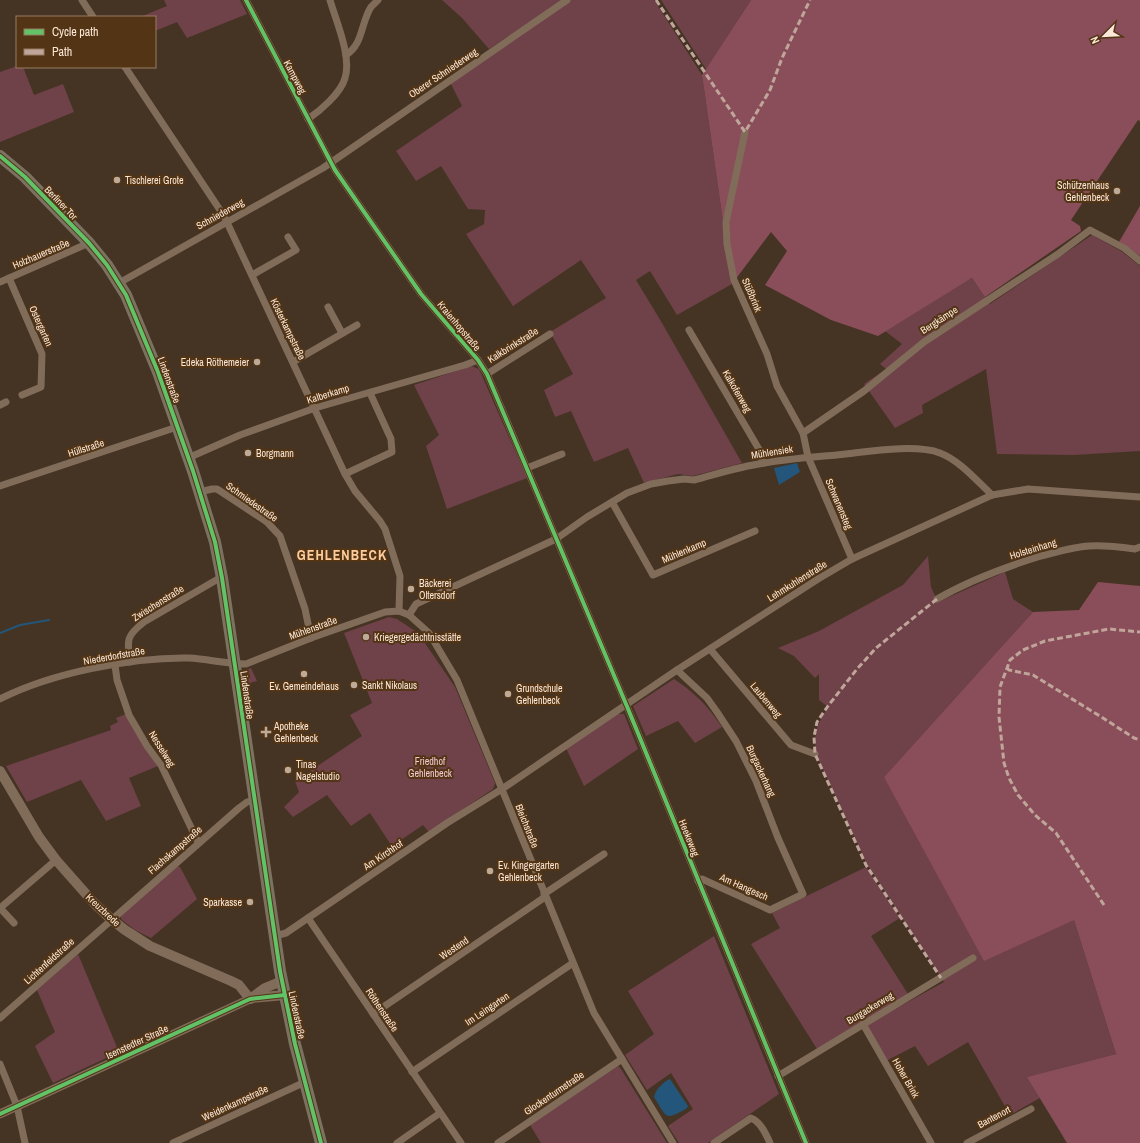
<svg xmlns="http://www.w3.org/2000/svg" width="1140" height="1143" font-family="'Archivo Narrow',sans-serif">
<style>
.green{fill:#6f4149}
.forest{fill:#8a4e5a}
.water{fill:#23567a}
.lines{fill:none;stroke-linecap:round;stroke-linejoin:round}
.stream{stroke:#23567a;stroke-width:2}
.minor{stroke:#806c59;stroke-width:7}
.tertiary{stroke:#806c59;stroke-width:9}
.secondary{stroke:#806c59;stroke-width:10}
.primary{stroke:#7b7261;stroke-width:12}
.quiet{stroke:#c0a59a;stroke-width:3;stroke-dasharray:6 3;stroke-linecap:butt}
.cycleway-casing{stroke:#533515;stroke-width:6}
.cycleway{stroke:#61c268;stroke-width:4}
.poi-dot{fill:#bdaa99;stroke:#533515;stroke-width:1.5}
.labels{text-anchor:middle;dominant-baseline:central;stroke-width:4;stroke-linejoin:round;paint-order:stroke}
.street-label{font-size:10px;fill:#fde9d8;stroke:#533515}
.poi-label{font-size:10px;fill:#fde9d8;stroke:#533515;text-anchor:start}
.park-label{font-size:10px;fill:#f3c9d2;stroke:#533515}
.district-label{font-size:14px;font-weight:bold;letter-spacing:1px;fill:#fdcb9c;stroke:#533515}
</style>
<rect width="100%" height="100%" fill="#453423"/>
<!-- green -->
<g class="green">
<polygon points="164,0 240,0 247,14 187,38 177,22 155,31 155,17 140,17 167,6"/>
<polygon points="442,0 562,0 489,49 462,18"/>
<polygon points="571,0 654,0 702,75 732,284 677,315 650,271 636,280 662,323 742,463 693,476 678,474 644,483 628,448 594,462 571,411 555,417 544,390 573,374 550,332 606,298 581,260 513,306 466,234 484,224 485,210 468,209 441,166 416,181 396,151 462,106 450,82"/>
<polygon points="661,0 751,0 706,69"/>
<polygon points="17,66 23,67 34,95 63,84 74,112 0,142 0,72"/>
<polygon points="1092,235 1121,251 1140,266 1140,451 1074,455 997,454 986,369 922,405 923,413 895,428 864,384 886,369 880,364 902,344 885,331 972,278 990,304"/>
<polygon points="471,366 479,369 527,478 447,509 426,446 439,435 414,385"/>
<path d="M928,556L931,587L938,602L1005,572L1013,599L1033,612L884,777L1074,920L1116,1054L1028,1077L1040,1098L1010,1115L968,1042L928,1066L915,1046L886,1061L866,1025L944,982L867,864L816,754C814,731 816,727 828,707L819,700V674L815,678L794,656L778,648L819,631L903,585Z"/>
<polygon points="389,617 397,619 418,633 455,687 495,783 493,789 429,832 423,825 398,842 402,850 397,854 370,813 351,826 327,795 293,817 284,807 299,792 295,781 362,736 350,715 372,703 344,633"/>
<polygon points="251,668 257,681 246,684 244,682 243,671"/>
<path d="M674,679C696,694 707,705 722,727L695,743L678,721L646,736L633,706Z"/>
<polygon points="126,714 158,766 129,778 141,806 106,821 81,780 27,802 6,766 111,730 110,726 118,722 116,718"/>
<polygon points="618,714 624,714 638,749 584,786 566,748"/>
<polygon points="176,866 180,867 197,899 151,938 135,930 122,920 120,916"/>
<polygon points="866,867 900,918 871,936 908,994 817,1049 751,944 780,928 772,913"/>
<polygon points="714,936 779,1094 708,1143 679,1143 668,1126 693,1109 671,1073 647,1090 625,1055 654,1034 628,991"/>
<polygon points="78,954 119,1052 53,1083 35,1046 55,1032 37,990"/>
<polygon points="618,1066 621,1069 667,1143 541,1143 530,1125"/>
</g>
<!-- forest -->
<g class="forest">
<polygon points="751,0 1140,0 1140,121 1138,120 1071,220 1080,226 1081,231 985,297 972,278 878,336 831,320 765,285 787,251 771,232 732,284 702,75"/>
<polygon points="1140,206 1140,256 1119,242"/>
<polygon points="1098,582 1140,586 1140,1143 1067,1143 1027,1077 1116,1054 1074,920 984,961 884,777 1033,612 1079,610"/>
</g>
<!-- water -->
<g class="water">
<polygon points="797,463 800,472 779,485 774,468"/>
<path d="M670,1079L688,1106L687,1108C664,1122 667,1117 654,1097C656,1089 663,1082 670,1079Z"/>
</g>
<g class="lines">
<!-- stream -->
<polyline class="stream" points="0,633 20,625 49,620"/>
<!-- minor -->
<g class="minor">
<polyline points="82,0 93,17"/>
<polyline points="246,0 335,170 421,294 478,360 487,374 626,704 806,1143"/>
<path d="M346,55C363,45 361,22 371,7C373,5 376,2 378,0"/>
<polyline points="125,67 224,216 345,474 355,491 380,521 385,529 400,576 399,611"/>
<path d="M308,119C320,111 341,93 345,78C352,57 336,21 330,0"/>
<polyline points="745,132 726,222 727,244 734,280 767,354 777,386 803,433 808,457 852,559"/>
<polyline points="252,275 296,250 288,237"/>
<polyline points="9,278 42,354 41,387 22,395"/>
<polyline points="0,282 89,243"/>
<polyline points="119,283 323,168 567,0"/>
<polyline points="328,307 342,333"/>
<polyline points="689,330 760,451 763,463"/>
<polyline points="293,362 357,325"/>
<polyline points="487,374 550,334"/>
<polyline points="0,405 6,402"/>
<polyline points="803,433 864,391 924,342 1058,254 1090,230 1124,248 1140,261"/>
<polyline points="188,458 240,435 315,408 465,365 478,360"/>
<polyline points="527,468 562,454"/>
<polyline points="345,474 392,452 391,439 370,393"/>
<polyline points="0,486 177,427"/>
<polyline points="200,492 212,489 217,489 267,522 280,536 305,609 311,638"/>
<polyline points="612,502 653,575 755,531"/>
<path d="M937,599C970,580 1005,567 1041,556C1057,552 1073,547 1089,546C1104,545 1120,547 1135,549L1140,547"/>
<path d="M409,615L416,604L556,539L587,517L627,493L651,484L668,481L684,479L694,480C717,474 741,466 765,463C792,458 819,457 846,454C872,451 916,444 940,453C959,460 977,481 992,495"/>
<polyline points="710,649 791,745 815,754"/>
<path d="M130,662C127,640 126,636 144,622L218,579L222,578"/>
<polyline points="115,665 117,680 129,715 147,746 161,765 198,842"/>
<polyline points="677,670 707,698 717,712 736,741 756,781 778,838 803,894 770,910 702,879 698,881"/>
<path d="M0,699C51,673 132,657 189,658C208,659 227,664 246,664L311,638L385,612L399,611L409,615L429,633L457,680L594,1013L673,1143"/>
<polyline points="544,894 604,854"/>
<polyline points="308,918 461,1143"/>
<polyline points="14,923 0,908 56,860"/>
<polyline points="275,936 286,933 447,823 502,789 677,670 818,579 852,559 992,495 1028,489 1140,497"/>
<polyline points="373,1014 545,897"/>
<polyline points="0,1018 239,808 247,802 254,800"/>
<polyline points="863,1024 931,1143"/>
<polyline points="0,1064 17,1106 25,1143"/>
<polyline points="412,1072 573,963"/>
<polyline points="778,1076 973,958"/>
<polyline points="173,1143 305,1082"/>
<polyline points="397,1143 440,1113"/>
<polyline points="498,1143 622,1059"/>
<path d="M714,1143L751,1118C760,1121 766,1134 770,1143"/>
<polyline points="967,1143 1031,1109"/>
</g>
<!-- tertiary -->
<polyline class="tertiary" points="0,1114 250,999"/>
<!-- secondary -->
<g class="secondary">
<polyline points="0,771 39,837 56,860 94,903 111,919 125,930 150,946 231,981 239,985 250,999"/>
<polyline points="252,998 285,995"/>
<polyline points="250,999 265,988 282,981"/>
</g>
<!-- primary -->
<polyline class="primary" points="0,156 25,177 89,243 107,265 126,295 158,372 193,471 215,542 222,578 280,971 295,1044 321,1143"/>
<!-- quiet -->
<g class="quiet">
<polyline points="656,0 745,132 770,90 782,58 810,0"/>
<polyline points="937,599 876,648 857,669 828,706 817,722 814,737 815,754 866,865 941,978"/>
<polyline points="1007,668 1009,670 1033,675 1103,718 1134,738 1140,740"/>
<polyline points="1104,905 1056,833 1035,815 1018,795 1009,778 1004,763 999,717 1000,687 1010,660 1023,650 1045,641 1109,629 1140,632"/>
</g>
<!-- cycleway casing -->
<g class="cycleway-casing">
<g id="cycleway">
<polyline points="246,0 335,170 421,294 478,360 487,374 626,704 806,1143"/>
<polyline points="0,156 25,177 89,243 107,265 126,295 158,372 193,471 215,542 222,578 280,971 295,1044 321,1143"/>
<polyline points="0,1114 250,999 285,995"/>
</g>
</g>
<!-- cycleway -->
<use href="#cycleway" class="cycleway"/>
</g>
<!-- markers -->
<g class="poi-dot">
<circle cx="117" cy="180" r="4"/>
<circle cx="1117" cy="191" r="4"/>
<circle cx="257" cy="362" r="4"/>
<circle cx="248" cy="453" r="4"/>
<circle cx="411" cy="589" r="4"/>
<circle cx="366" cy="637" r="4"/>
<circle cx="304" cy="674" r="4"/>
<circle cx="354" cy="685" r="4"/>
<circle cx="508" cy="694" r="4"/>
<path d="M264 726h4v4h4v4h-4v4h-4v-4h-4v-4h4z"/>
<circle cx="288" cy="770" r="4"/>
<circle cx="490" cy="871" r="4"/>
<circle cx="250" cy="902" r="4"/>
</g>
<g class="labels">
<!-- street labels -->
<g class="street-label">
<text transform="translate(443 73) rotate(-34)">Oberer Schniederweg</text>
<text transform="translate(295 77) rotate(62)">Kampweg</text>
<text transform="translate(61 203) rotate(46)">Berliner Tor</text>
<text transform="translate(220 214) rotate(-29)">Schniederweg</text>
<text transform="translate(41 254) rotate(-23)">Holzhauerstraße</text>
<text transform="translate(752 295) rotate(67)">Stüßbrink</text>
<text transform="translate(939 320) rotate(-33)">Bergkämpe</text>
<text transform="translate(41 326) rotate(66)">Ostergarten</text>
<text transform="translate(459 326) rotate(50)">Kraienhopstraße</text>
<text transform="translate(288 329) rotate(64)">Kösterkampstraße</text>
<text transform="translate(513 345) rotate(-32)">Kalkbrinkstraße</text>
<text transform="translate(169 380) rotate(70)">Lindenstraße</text>
<text transform="translate(737 391) rotate(60)">Kalkofenweg</text>
<text transform="translate(328 394) rotate(-17)">Kalberkamp</text>
<text transform="translate(86 448) rotate(-18)">Hüllstraße</text>
<text transform="translate(772 452) rotate(-9)">Mühlensiek</text>
<text transform="translate(252 502) rotate(35)">Schmiedestraße</text>
<text transform="translate(839 504) rotate(67)">Schwanensteg</text>
<text transform="translate(1033 549) rotate(-17)">Holsteinhang</text>
<text transform="translate(684 551) rotate(-23)">Mühlenkamp</text>
<text transform="translate(797 581) rotate(-32)">Lehmkuhlenstraße</text>
<text transform="translate(158 603) rotate(-32)">Zwischenstraße</text>
<text transform="translate(313 628) rotate(-20)">Mühlenstraße</text>
<text transform="translate(114 656) rotate(-10)">Niederdorfstraße</text>
<text transform="translate(247 695) rotate(82)">Lindenstraße</text>
<text transform="translate(766 700) rotate(50)">Laubenweg</text>
<text transform="translate(162 749) rotate(58)">Nesselweg</text>
<text transform="translate(761 771) rotate(65)">Burgackerhang</text>
<text transform="translate(527 826) rotate(68)">Bleichstraße</text>
<text transform="translate(689 838) rotate(68)">Heekeweg</text>
<text transform="translate(175 850) rotate(-41)">Flachskampstraße</text>
<text transform="translate(383 855) rotate(-34)">Am Kirchhof</text>
<text transform="translate(744 887) rotate(24)">Am Hangesch</text>
<text transform="translate(103 910) rotate(43)">Kreuzbrede</text>
<text transform="translate(454 948) rotate(-34)">Westend</text>
<text transform="translate(49 961) rotate(-42)">Lichtenfeldstraße</text>
<text transform="translate(870 1008) rotate(-31)">Burgackerweg</text>
<text transform="translate(487 1009) rotate(-34)">Im Leingarten</text>
<text transform="translate(382 1010) rotate(56)">Röthenstraße</text>
<text transform="translate(297 1015) rotate(78)">Lindenstraße</text>
<text transform="translate(137 1042) rotate(-25)">Isenstedter Straße</text>
<text transform="translate(906 1078) rotate(60)">Hoher Brink</text>
<text transform="translate(554 1093) rotate(-34)">Glockenturmstraße</text>
<text transform="translate(235 1103) rotate(-25)">Weidenkampstraße</text>
<text transform="translate(994 1117) rotate(-28)">Bantenort</text>
</g>
<!-- poi labels -->
<g class="poi-label">
<text x="125" y="180">Tischlerei Grote</text>
<text x="1109" y="185" text-anchor="end">Schützenhaus<tspan x="1109" dy="12">Gehlenbeck</tspan></text>
<text x="249" y="362" text-anchor="end">Edeka Röthemeier</text>
<text x="256" y="453">Borgmann</text>
<text x="419" y="583">Bäckerei<tspan x="419" dy="12">Oltersdorf</tspan></text>
<text x="374" y="637">Kriegergedächtnisstätte</text>
<text x="362" y="685">Sankt Nikolaus</text>
<text x="304" y="686" text-anchor="middle">Ev. Gemeindehaus</text>
<text x="516" y="688">Grundschule<tspan x="516" dy="12">Gehlenbeck</tspan></text>
<text x="274" y="726">Apotheke<tspan x="274" dy="12">Gehlenbeck</tspan></text>
<text x="296" y="764">Tinas<tspan x="296" dy="12">Nagelstudio</tspan></text>
<text x="498" y="865">Ev. Kingergarten<tspan x="498" dy="12">Gehlenbeck</tspan></text>
<text x="242" y="902" text-anchor="end">Sparkasse</text>
</g>
<!-- park labels -->
<g class="park-label">
<text x="430" y="761">Friedhof<tspan x="430" dy="12">Gehlenbeck</tspan></text>
</g>
<!-- district labels -->
<g class="district-label">
<text x="342" y="555">GEHLENBECK</text>
</g>
</g>
<!-- legend -->
<rect x="16" y="16" width="140" height="52" fill="#533515" stroke="#977d63"/>
<rect x="24" y="29" width="20" height="6" fill="#61c268" stroke="#977d63"/>
<text x="52" y="36" font-size="12" fill="#fde9d8">Cycle path</text>
<rect x="24" y="49" width="20" height="6" fill="#c0a59a" stroke="#977d63"/>
<text x="52" y="56" font-size="12" fill="#fde9d8">Path</text>
<!-- north arrow -->
<g transform="translate(1104 36) rotate(246)" stroke="#533515" stroke-width="3" paint-order="stroke">
<path d="M0-3L7 15L0 10L-7 15Z" fill="#fde9d8"/>
<text y="-6" font-size="11" font-weight="bold" text-anchor="middle" fill="#fde9d8">N</text>
</g>
</svg>
